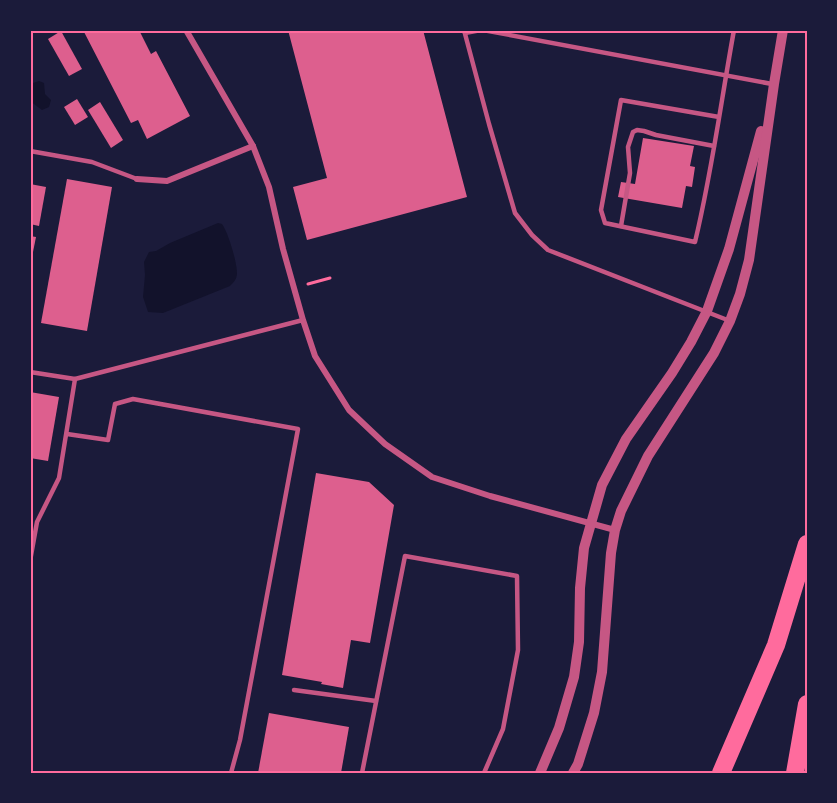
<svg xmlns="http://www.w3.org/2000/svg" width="837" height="803" font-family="'Roboto Serif',serif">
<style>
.water{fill:#12122b}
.building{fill:#dd5f8e}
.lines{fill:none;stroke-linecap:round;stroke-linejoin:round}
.path{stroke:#ff6b9d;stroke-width:3}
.service{stroke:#c65784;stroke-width:4.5}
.minor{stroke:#c65784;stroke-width:6}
.tertiary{stroke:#c65784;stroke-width:10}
.motorway{stroke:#ff6b9d;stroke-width:18}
.neatline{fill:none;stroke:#ff6b9d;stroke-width:2}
</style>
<rect width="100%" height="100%" fill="#1b1b3a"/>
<!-- water -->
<g class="water">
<polygon points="39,81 44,83 45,94 51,100 49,107 42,110 30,101 30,84"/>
<path d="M218,223L222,224C228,232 237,262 237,273C237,279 234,282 230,286L163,313L148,312L143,297L145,275L144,262L149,252L156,251L170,243Z"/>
</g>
<!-- building -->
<g class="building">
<polygon points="83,30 139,30 151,54 156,51 190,116 147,139 138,120 131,123"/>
<polygon points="288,30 423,30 467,197 307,240 293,187 327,178"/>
<polygon points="61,31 82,69 69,76 48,39"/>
<polygon points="77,99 88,117 75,125 64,107"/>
<polygon points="100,102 123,140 111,148 88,110"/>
<polygon points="643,138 694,146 690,166 695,167 692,187 686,186 682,208 618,197 621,182 635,184"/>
<polygon points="67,179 112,187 87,331 41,323"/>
<polygon points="30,184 46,187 39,226 30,224"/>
<polygon points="30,236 36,237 31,262 30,262"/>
<polygon points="30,392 59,397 48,461 30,458"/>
<polygon points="316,473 369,482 394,505 370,643 351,640 343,688 321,684 322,682 282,675"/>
<polygon points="269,713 349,727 341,773 258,773"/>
</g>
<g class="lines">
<!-- path -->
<polyline class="path" points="308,284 330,278"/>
<!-- service -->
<g class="service">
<polyline points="464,30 489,124 515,213 532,235 548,250 730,321"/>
<polyline points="483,30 772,84"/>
<polyline points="465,33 481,30"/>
<path d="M719,117L621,100L601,210L605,223L695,242C712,172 721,101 734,30"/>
<polyline points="30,151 92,162 137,179"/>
<polyline points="621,226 630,173 628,147 633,132 637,130 644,131 656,135 714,146"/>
<polyline points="30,372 75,379"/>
<polyline points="67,434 108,440 115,404 133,399 298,429 240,740 231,773"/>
<polyline points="30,561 37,522 59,478 75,379 303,320"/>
<polyline points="294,690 376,701"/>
<polyline points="362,773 405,556 517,576 518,650 503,729 484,773"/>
</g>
<!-- minor -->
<g class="minor">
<polyline points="186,30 253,146 269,187 283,249 303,320 315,356 349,410 385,444 432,477 490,496 615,530"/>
<polyline points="137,179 167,181 253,146"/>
</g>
<!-- tertiary -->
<g class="tertiary">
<polyline points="540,773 559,728 574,677 579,642 580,588 584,548 602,485 626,439 672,373 691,342 707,311 729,249 761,131"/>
<polyline points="573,773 578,764 594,713 602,672 611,553 615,530 621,511 648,456 714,353 730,321 740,294 749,260 774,84 783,30"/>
</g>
<!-- motorway -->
<g class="motorway">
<polyline points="721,773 776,645 807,544"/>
<polyline points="795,773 807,704"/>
</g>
</g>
<!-- border -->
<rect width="837" height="803" fill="none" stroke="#1b1b3a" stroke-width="63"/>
<rect x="32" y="32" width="774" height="740" class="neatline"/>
</svg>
